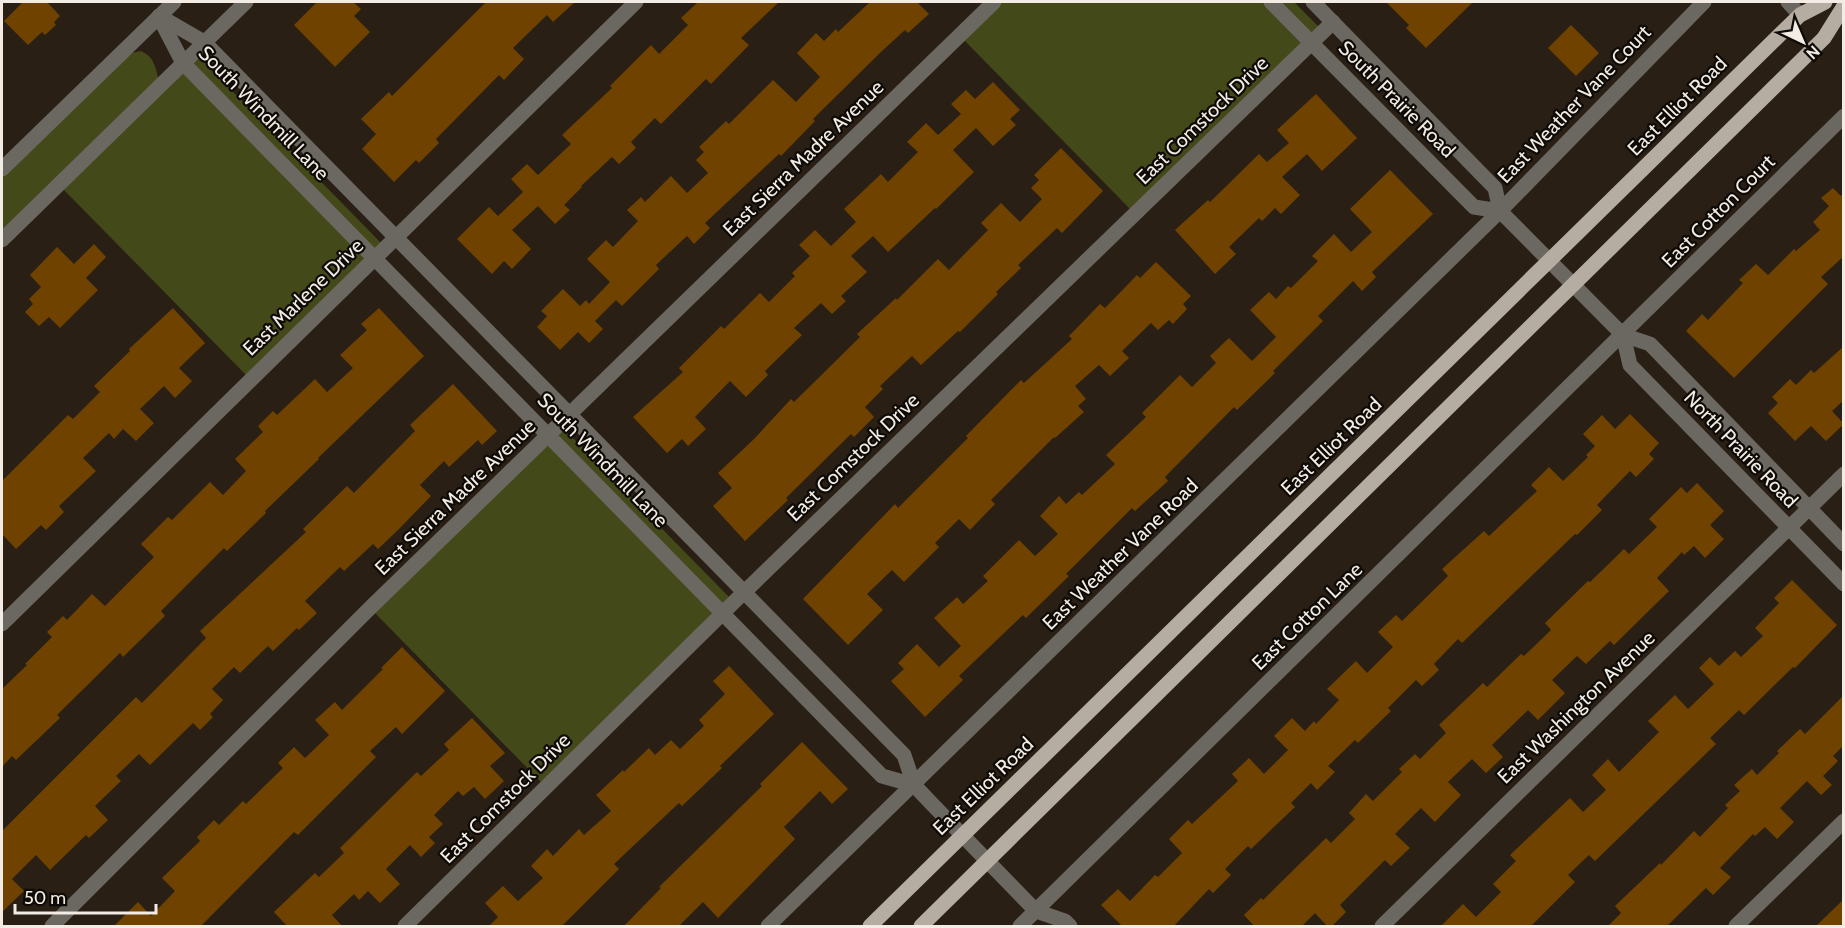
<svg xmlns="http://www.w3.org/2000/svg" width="1845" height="928" font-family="Cabin,sans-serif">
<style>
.green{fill:#434918}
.building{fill:#704200}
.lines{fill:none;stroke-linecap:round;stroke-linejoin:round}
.minor{stroke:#6b6761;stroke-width:15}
.major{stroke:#b6ada2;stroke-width:15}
.labels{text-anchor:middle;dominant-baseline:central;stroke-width:4.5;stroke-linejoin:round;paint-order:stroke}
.street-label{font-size:20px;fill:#f2ece5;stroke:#0e0a06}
</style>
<rect width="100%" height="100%" fill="#291f15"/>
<!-- green -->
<g class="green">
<polygon points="994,2 1294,2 1324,32 1135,214 959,35"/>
<path d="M141,51C153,56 156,67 158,78L2,231V178L127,54Z"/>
<polygon points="194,52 385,247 250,379 58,184"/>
<polygon points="560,425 734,602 546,787 370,608"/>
</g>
<!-- building -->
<g class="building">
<polygon points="23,2 47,2 60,16 54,22 56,25 45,35 42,32 28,45 4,21"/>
<polygon points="317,2 353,2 361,9 354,16 370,32 335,67 294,25"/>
<polygon points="486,2 575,2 553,22 547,15 513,48 524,59 504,80 499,75 436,139 439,143 419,163 416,160 394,182 362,149 376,134 361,119 389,92 392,96"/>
<polygon points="698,2 779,2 741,38 749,45 711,84 706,79 661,124 655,118 631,142 636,148 619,164 612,157 581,186 582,187 564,205 570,210 555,224 538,206 512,230 531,249 512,269 504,261 492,274 457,239 489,207 498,216 523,192 511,179 527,164 538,175 571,144 562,135 612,88 610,86 651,45 659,54 688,25 681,18"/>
<polygon points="870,2 917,2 929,14 908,33 905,30 882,51 813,119 815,121 781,156 779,154 705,223 710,228 694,244 687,236 656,265 659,269 622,306 616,300 595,321 603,329 589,343 578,332 560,350 537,327 547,316 541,311 563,289 580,306 586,300 589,304 610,282 587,259 606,240 613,247 638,221 627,210 641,197 645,202 671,176 687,193 708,173 696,160 704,152 699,147 726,121 729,124 773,80 796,102 820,77 797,53 816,33 824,41 836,29 838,32"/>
<polygon points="1386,2 1473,2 1426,48 1406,28 1409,25"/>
<polygon points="1571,25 1599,53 1576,76 1548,48"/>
<polygon points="993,82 1020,110 1010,119 1016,125 993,146 976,128 953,150 974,172 936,209 935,208 888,252 873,236 851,256 867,272 841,296 846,301 832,314 821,303 794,328 802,335 765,371 768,375 746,397 730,381 695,417 706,429 688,446 682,439 667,453 633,417 683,372 679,368 721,326 724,329 760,293 769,302 795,276 792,273 810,256 799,245 815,230 831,246 856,222 844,209 881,174 888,182 918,152 907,142 926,123 938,135 961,114 951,104 966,90 975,99"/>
<polygon points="1316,94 1357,138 1322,171 1307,154 1282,177 1300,195 1281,214 1275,208 1262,221 1259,218 1229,247 1236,254 1215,274 1175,230 1208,200 1210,202 1259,154 1267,162 1289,143 1277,130"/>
<polygon points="1061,148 1103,191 1062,233 1057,228 1018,265 1021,268 996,292 998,294 960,332 958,331 921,365 912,356 880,386 883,389 865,407 874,417 854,437 851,434 786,498 788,500 745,541 713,506 732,488 718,473 754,439 791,399 794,402 860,337 857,334 896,298 897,300 938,259 949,270 988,230 981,223 1001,203 1020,222 1042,199 1031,188 1039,180 1034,175"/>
<polygon points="1390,170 1433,214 1372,272 1376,277 1362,291 1353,281 1318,316 1323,321 1273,371 1275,373 1237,410 1234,407 1165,477 1168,481 1135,511 1132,508 1066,574 1069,576 1026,618 1023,615 959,676 963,680 925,717 891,681 904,669 898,663 917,644 939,667 961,646 934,618 957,597 963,604 988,581 983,576 1019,540 1035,556 1058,534 1040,516 1059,496 1066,504 1079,492 1082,495 1115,464 1106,455 1146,417 1142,413 1180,375 1192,387 1216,363 1210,356 1229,338 1252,361 1276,337 1250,310 1269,292 1276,299 1288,286 1291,288 1318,261 1312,256 1334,234 1351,252 1372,232 1350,209"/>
<polygon points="1833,188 1841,196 1844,193 1844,256 1821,277 1828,284 1734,378 1686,331 1702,314 1708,320 1743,283 1739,280 1756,264 1768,275 1794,249 1796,251 1820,230 1813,222 1829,206 1821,198"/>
<polygon points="94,244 106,257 86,278 98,290 60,328 49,317 39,326 25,312 33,304 29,299 41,287 30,275 57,247 74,264"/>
<polygon points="1156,262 1191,296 1183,304 1187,309 1173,324 1169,320 1158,330 1151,323 1122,351 1129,358 1110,376 1099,365 1075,386 1086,399 1078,406 1084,412 1055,438 1054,437 991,500 995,504 970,530 959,519 935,543 939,547 904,582 892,570 867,594 883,610 848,645 803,599 895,504 898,508 968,438 966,436 1011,390 1021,380 1024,383 1072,339 1069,336 1100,304 1105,308 1137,275 1140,278"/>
<polygon points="173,308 205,343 179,368 192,381 175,398 164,386 140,409 154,423 136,441 123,429 114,439 109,433 83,458 96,471 59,506 64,512 46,530 41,525 16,549 2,534 2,481 68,415 73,419 100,392 94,386 130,351 129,349"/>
<polygon points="379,308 424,356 318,458 319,459 265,511 266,513 227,551 224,548 161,611 165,616 123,657 120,653 57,715 60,718 16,760 12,756 2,767 2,689 27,665 25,664 52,637 47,632 63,616 67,620 92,594 105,606 154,557 141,544 168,517 172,520 210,482 223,495 246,471 235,459 263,432 258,426 273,411 277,415 315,379 327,392 353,368 340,355 367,330 361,324"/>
<polygon points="1844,346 1844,400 1832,411 1844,424 1826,441 1811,426 1795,441 1768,413 1778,403 1772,397 1790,379 1796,385 1811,370 1814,373"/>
<polygon points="453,384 497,431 482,445 478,440 449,467 444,461 420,485 431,496 398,530 378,549 373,544 344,571 340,567 305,601 317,613 299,630 297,628 273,651 268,646 240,673 234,667 212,689 223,700 210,714 213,717 200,730 193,723 150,765 139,754 116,776 121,781 95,806 108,820 89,838 86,835 50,870 36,855 12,879 24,891 2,912 2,831 136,697 142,703 206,638 200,631 306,532 303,529 347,486 354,493 415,431 410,425"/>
<polygon points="1630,414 1659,443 1649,454 1654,459 1636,477 1630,471 1597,505 1602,510 1577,535 1575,534 1462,643 1458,639 1434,664 1439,670 1422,686 1416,680 1388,708 1391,711 1358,743 1355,740 1328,766 1335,772 1317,790 1311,783 1291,803 1295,807 1251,849 1248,846 1225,869 1231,875 1213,893 1209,889 1173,927 1123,927 1101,905 1118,889 1130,901 1155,875 1158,877 1182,853 1169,839 1188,820 1192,824 1238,781 1232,774 1249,758 1264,774 1288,750 1274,736 1292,718 1305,731 1314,721 1316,724 1339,700 1327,689 1356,661 1367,673 1393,647 1378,632 1396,615 1402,621 1448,576 1442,569 1484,531 1489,536 1537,491 1531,485 1549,467 1563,481 1588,457 1586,455 1595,446 1583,434 1602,415 1615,429"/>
<polygon points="1697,483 1724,511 1710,525 1724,539 1705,558 1694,546 1684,555 1682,552 1657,578 1669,591 1614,645 1610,641 1586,664 1577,656 1552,680 1565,693 1538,720 1528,710 1492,745 1503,757 1486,773 1472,759 1448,782 1461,795 1435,822 1421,808 1395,834 1410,848 1391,866 1385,860 1340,905 1346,912 1331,927 1328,927 1315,913 1301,927 1255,927 1244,915 1261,898 1263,900 1326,838 1331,843 1355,819 1349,813 1366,794 1373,801 1402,772 1399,769 1415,754 1420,759 1446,733 1439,725 1483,683 1487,687 1521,654 1524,656 1551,630 1545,623 1588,581 1590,582 1624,549 1629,554 1657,527 1649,519 1681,487 1687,493"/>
<polygon points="1792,580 1837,625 1795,668 1793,667 1744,715 1739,710 1710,738 1716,744 1595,861 1589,855 1568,875 1575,882 1530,927 1440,927 1463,904 1476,917 1501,892 1493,884 1516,861 1510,855 1570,798 1583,812 1606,790 1592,775 1608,759 1619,772 1659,732 1648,721 1675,695 1688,709 1714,684 1699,668 1710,657 1719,666 1735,651 1741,657 1763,636 1755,628 1779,603 1774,598"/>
<polygon points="402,647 445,691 402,734 396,727 370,751 376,757 298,835 294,832 200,927 113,927 138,902 151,916 175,891 162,878 200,841 197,837 214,820 219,825 243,801 246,804 283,768 278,763 294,747 305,758 329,735 315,720 335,702 342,710 383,669 381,668"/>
<polygon points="729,666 774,714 720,766 722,768 682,806 679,803 614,864 619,869 561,927 488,927 498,917 485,903 503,886 518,901 543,878 531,866 547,849 553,856 579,829 584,835 611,811 596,795 623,770 624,772 649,748 655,755 671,740 680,749 704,726 699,720 725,694 713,681"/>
<polygon points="1844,695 1844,745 1833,756 1838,761 1823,776 1832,785 1821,795 1807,781 1780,808 1794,822 1777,839 1765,827 1755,836 1753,834 1720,868 1731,877 1713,895 1706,888 1666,927 1607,927 1621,913 1615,906 1660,863 1661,865 1694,831 1700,837 1728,808 1725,805 1740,791 1734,785 1752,769 1757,775 1779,753 1777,751 1800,729 1805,734"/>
<polygon points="472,718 505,753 490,766 504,781 485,799 474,787 463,796 458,791 434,815 443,824 429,837 435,843 421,857 410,845 386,869 400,884 380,903 368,891 359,900 354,894 332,915 343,927 288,927 274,912 315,873 319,877 344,853 340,848 417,772 421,776 449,750 444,744"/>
<polygon points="802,742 848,789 832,804 820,791 784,827 795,839 718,918 703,902 678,927 623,927 661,888 659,887 762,786 760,784"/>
<polygon points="1844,899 1844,927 1815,927"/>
</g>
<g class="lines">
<!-- minor -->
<g class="minor">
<polyline points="1271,2 1474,207 1500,211"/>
<polyline points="1313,2 1495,188 1500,211 1623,335 1650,344 1844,544"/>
<polyline points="1788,2 1800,15"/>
<polyline points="159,16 204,42 904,755 914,785 932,804 1036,911 1065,921 1070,926"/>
<polyline points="159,17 183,63 882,776 914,785"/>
<polyline points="2,169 174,2"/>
<polyline points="2,240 246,2"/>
<polyline points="1623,335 1630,365 1844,584"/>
<polyline points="2,624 636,2"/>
<polyline points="52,926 370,608 994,2"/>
<polyline points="405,926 734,602 1333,22"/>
<polyline points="768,926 1500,211 1704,2"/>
<polyline points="1020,926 1844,116"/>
<polyline points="1382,926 1844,474"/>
<polyline points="1736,926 1844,821"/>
</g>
<!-- major -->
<g class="major">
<polyline points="870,926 1800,15 1825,2"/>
<polyline points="921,926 1824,38 1844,6"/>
</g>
</g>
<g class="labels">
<!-- street labels -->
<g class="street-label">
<text transform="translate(1397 99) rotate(45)">South Prairie Road</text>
<text transform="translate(1574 104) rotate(-46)">East Weather Vane Court</text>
<text transform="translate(1677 106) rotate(-45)">East Elliot Road</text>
<text transform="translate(264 113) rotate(46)">South Windmill Lane</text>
<text transform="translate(1202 120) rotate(-44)">East Comstock Drive</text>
<text transform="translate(803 158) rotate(-44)">East Sierra Madre Avenue</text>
<text transform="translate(1718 211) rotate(-45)">East Cotton Court</text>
<text transform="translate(303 297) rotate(-44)">East Marlene Drive</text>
<text transform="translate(1331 446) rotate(-44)">East Elliot Road</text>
<text transform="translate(1741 449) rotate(46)">North Prairie Road</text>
<text transform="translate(853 457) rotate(-44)">East Comstock Drive</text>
<text transform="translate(603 460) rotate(46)">South Windmill Lane</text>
<text transform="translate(455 497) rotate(-44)">East Sierra Madre Avenue</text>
<text transform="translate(1120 554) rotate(-44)">East Weather Vane Road</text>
<text transform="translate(1307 616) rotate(-44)">East Cotton Lane</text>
<text transform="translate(1576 707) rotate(-44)">East Washington Avenue</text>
<text transform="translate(983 786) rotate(-44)">East Elliot Road</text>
<text transform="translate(505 798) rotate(-45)">East Comstock Drive</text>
</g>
</g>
<!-- border -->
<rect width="1845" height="928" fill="none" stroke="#f2ece5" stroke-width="6"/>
<!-- north arrow -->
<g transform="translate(1803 42) rotate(136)" stroke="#0e0a06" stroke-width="4.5" paint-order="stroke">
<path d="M0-4.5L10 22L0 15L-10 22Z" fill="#f2ece5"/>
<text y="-9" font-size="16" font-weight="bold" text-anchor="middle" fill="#f2ece5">N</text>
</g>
<!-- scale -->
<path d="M15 904v9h141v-9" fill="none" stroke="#f2ece5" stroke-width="3"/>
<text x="24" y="904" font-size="18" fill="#f2ece5" stroke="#0e0a06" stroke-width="4.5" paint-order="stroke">50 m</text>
</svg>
